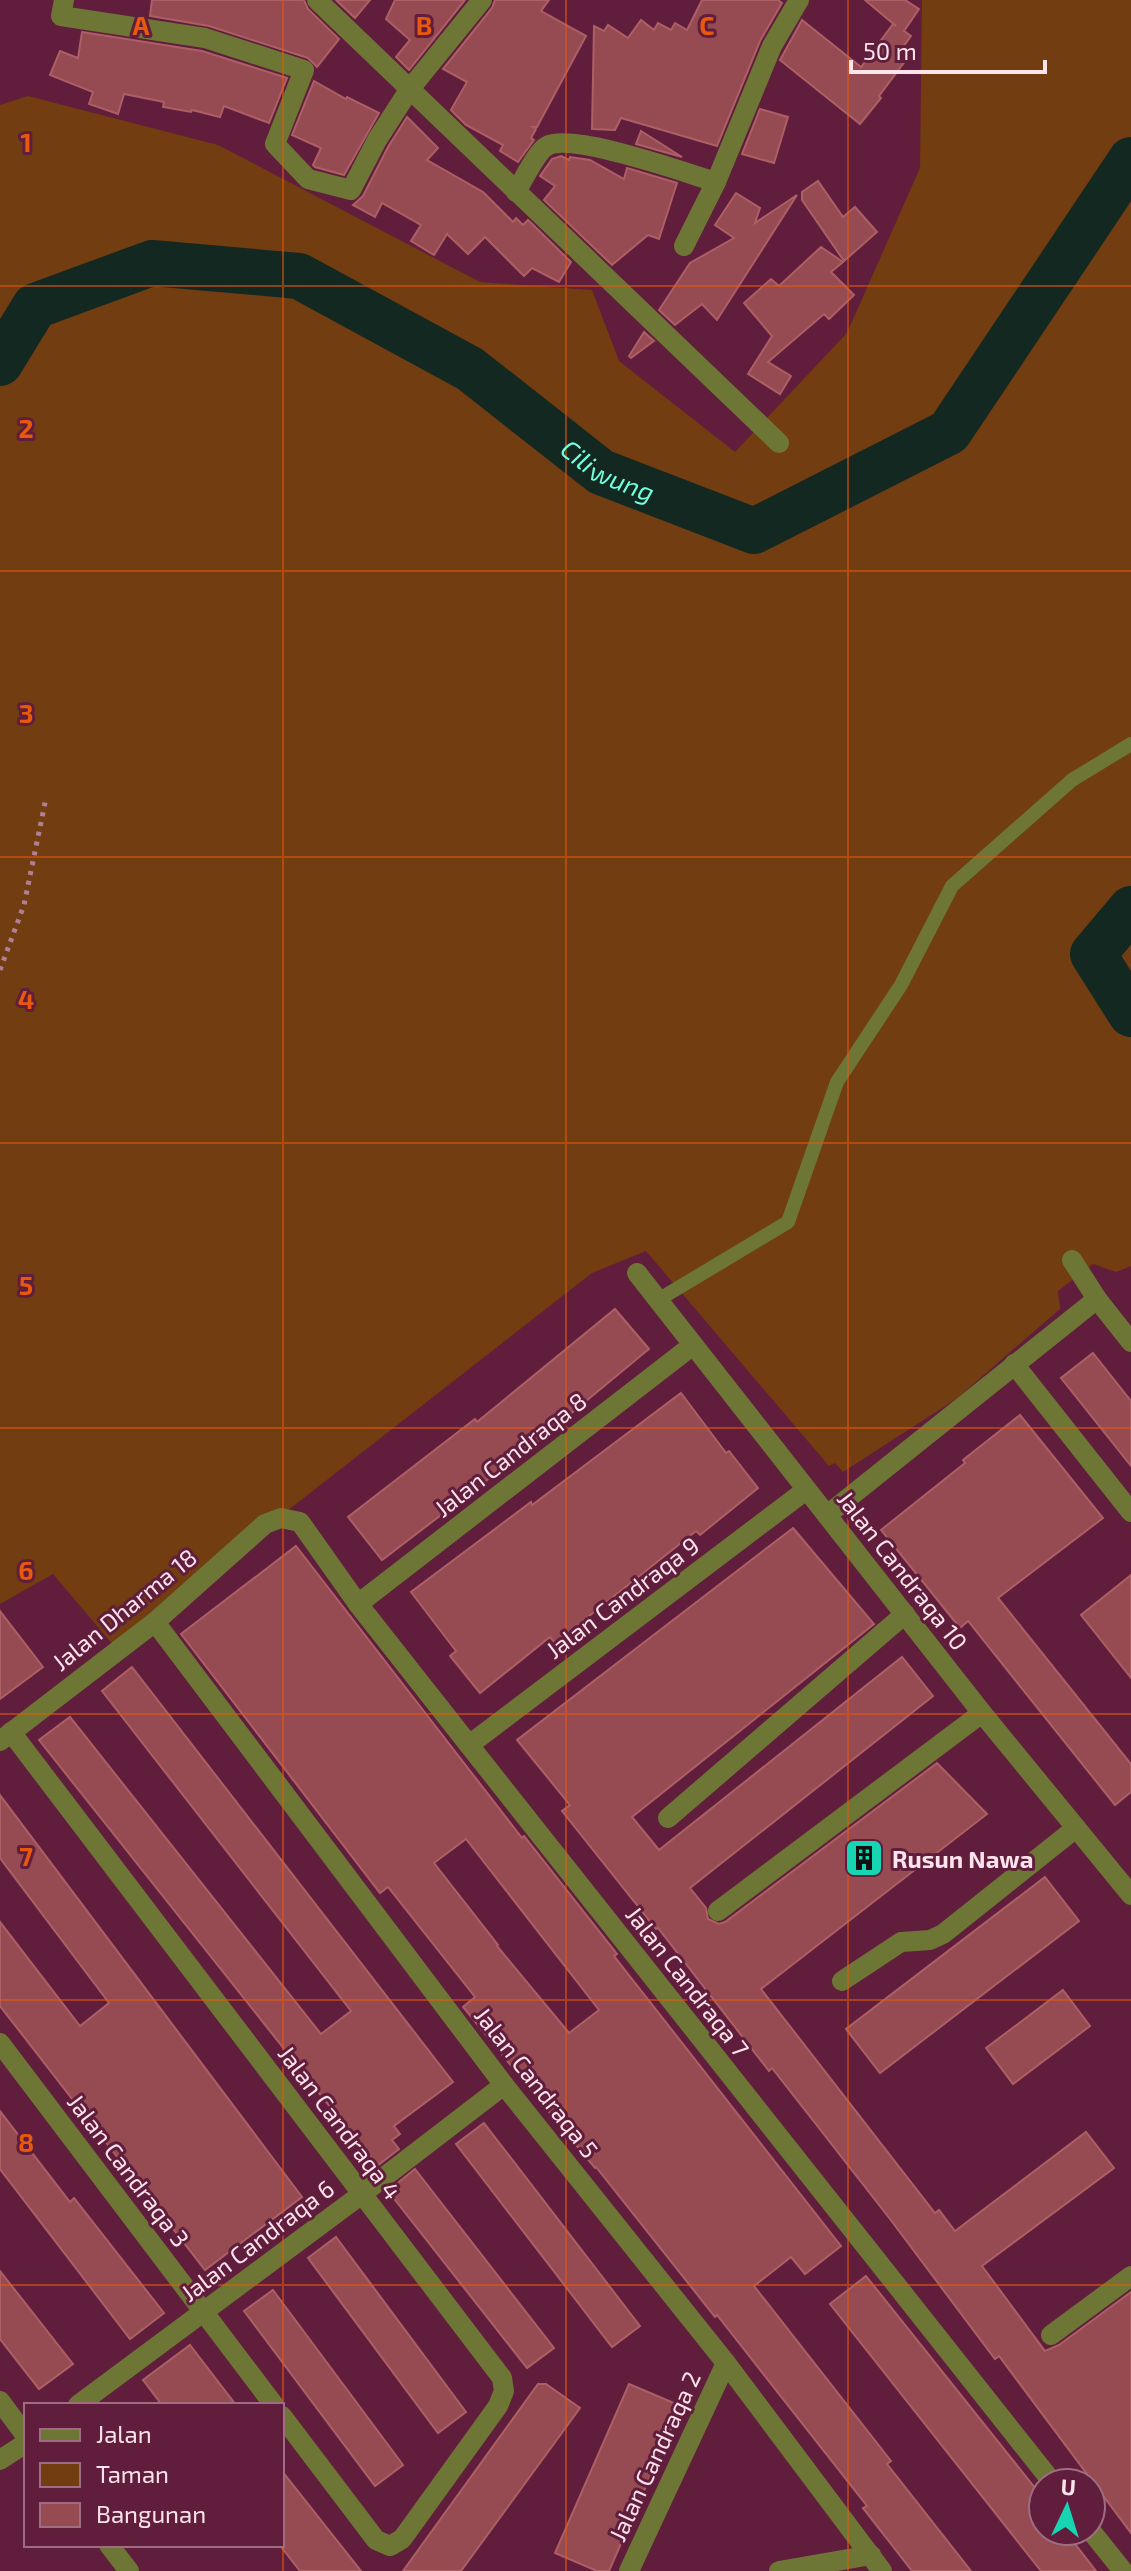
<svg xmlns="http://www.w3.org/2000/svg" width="1131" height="2571" font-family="'Exo 2',sans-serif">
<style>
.green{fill:#723d10}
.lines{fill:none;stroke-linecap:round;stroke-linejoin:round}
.river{stroke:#142822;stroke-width:46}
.building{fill:#964a51;stroke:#ad5f66;stroke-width:2;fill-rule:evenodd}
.path{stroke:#af8194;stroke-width:5;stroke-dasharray:4 6;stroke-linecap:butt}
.service{stroke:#6e7636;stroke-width:14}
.minor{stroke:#6e7636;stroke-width:20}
.grid{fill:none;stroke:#e8590c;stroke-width:2;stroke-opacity:0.55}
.labels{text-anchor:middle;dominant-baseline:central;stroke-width:6;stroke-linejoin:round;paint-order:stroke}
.street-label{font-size:24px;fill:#fde3ec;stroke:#601e3c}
.poi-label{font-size:24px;font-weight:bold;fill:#fde3ec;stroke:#601e3c;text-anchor:start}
.water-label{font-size:26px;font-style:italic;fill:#71ffdd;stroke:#601e3c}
.grid-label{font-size:26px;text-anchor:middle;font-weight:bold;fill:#e8590c;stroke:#601e3c;stroke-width:6;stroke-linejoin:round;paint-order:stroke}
</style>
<rect width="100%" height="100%" fill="#601e3c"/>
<!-- green -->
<polygon class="green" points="922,0 1131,0 1131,1266 1116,1272 1093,1264 1058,1291 1060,1309 956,1399 843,1472 835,1463 829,1466 646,1251 592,1273 114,1646 53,1574 0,1604 0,105 28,96 218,145 480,282 592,290 619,361 735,452 847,333 920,168"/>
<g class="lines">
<!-- river -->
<g class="river">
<path id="s1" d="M0,363L35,306L152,263L299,276L470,369L601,472L754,531L949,432L1131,160"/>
<polyline points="1131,909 1093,954 1131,1014"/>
</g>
</g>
<!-- building -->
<g class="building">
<polygon points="152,0 304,0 308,9 339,39 317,67 308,58 209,26 150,16"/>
<polygon points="336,0 370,0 355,18"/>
<polygon points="395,0 465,0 409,70 396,57 410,40 386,19"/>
<polygon points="495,0 549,0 541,11 586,36 537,127 533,127 536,129 531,138 534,140 518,162 500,151 503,145 466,125 451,110 467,82 443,69 492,8"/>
<polygon points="702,0 778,0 782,3 760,41 717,146 621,118 615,130 592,129 594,26 604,31 608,25 628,38 641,20 654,30 658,23 671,30 675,23 687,30"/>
<polygon points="865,0 905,0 919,9 904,31 911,36 898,54 906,60 879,96 881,98 860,124 780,60 802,20 861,67 893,24 896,26"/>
<polygon points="82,32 202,51 287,78 269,123 224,106 220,117 192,110 191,112 163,107 164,102 124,94 118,114 89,104 93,92 50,75 60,51 78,58"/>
<polygon points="314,81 346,99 347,97 379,113 344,175 315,167 313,165 321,148 292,135"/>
<polygon points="760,109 788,117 774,163 742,154"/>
<polygon points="407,117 438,148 427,160 483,192 513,222 516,218 523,225 528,220 571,262 559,282 532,268 524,276 485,237 468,254 447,234 434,255 411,241 421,225 382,203 375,217 353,205 363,196 388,147"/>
<polygon points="641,131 682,157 636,144"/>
<polygon points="561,156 569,160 570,157 590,160 624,179 627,168 677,183 659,239 648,235 612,265 544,200 555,186 540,176 552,159"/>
<polygon points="818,181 843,217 855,207 877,232 844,261 802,200 802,192"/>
<polygon points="736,193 760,208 755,223 797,195 717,320 702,304 675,325 659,310 690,263 734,238 715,225"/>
<polygon points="821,247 843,262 831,272 854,295 829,319 824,314 768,362 791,376 780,394 748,374 772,336 744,303 771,279 779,286"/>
<polygon points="644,332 654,341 631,358 629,356"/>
<polygon points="615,1309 649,1349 533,1445 382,1560 348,1517 475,1419 477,1422"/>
<polygon points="1093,1353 1131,1401 1131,1466 1061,1378"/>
<polygon points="681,1393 726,1453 729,1451 758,1488 700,1535 696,1531 555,1643 550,1637 480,1693 450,1656 456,1651 411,1592 531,1502 532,1505"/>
<polygon points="1020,1415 1103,1518 998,1598 1131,1764 1131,1792 1115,1805 968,1621 960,1628 881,1530 965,1463 963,1460"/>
<polygon points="793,1528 874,1624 632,1817 659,1850 902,1657 933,1696 690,1888 706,1908 708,1919 719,1924 725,1922 937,1763 987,1814 761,1989 935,2213 939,2210 955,2231 1086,2132 1114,2168 982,2266 1045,2351 1059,2345 1131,2292 1131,2533 999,2356 995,2359 890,2219 772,2068 769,2071 658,1928 656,1929 562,1811 570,1805 517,1740"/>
<path d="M296,1546L522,1838L524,1836L617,1954L614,1956L841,2246L805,2274L791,2257L754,2286L891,2461L887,2464L971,2571H912L863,2508L867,2506L717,2315L715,2317L596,2167L595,2168L463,2007L475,1997L388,1887L380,1893L181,1634ZM466,1839L599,2010L569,2033L497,1946L498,1945L434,1863Z"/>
<polygon points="1131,1575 1131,1678 1081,1615"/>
<polygon points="0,1611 43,1667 0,1699"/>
<polygon points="132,1667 453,2082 394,2126 400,2134 392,2140 399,2149 377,2166 39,1740 70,1717 321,2034 351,2011 102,1691"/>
<polygon points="0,1795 302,2197 205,2270 0,2006 0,1922 80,2026 109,2003 0,1858"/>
<polygon points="1045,1877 1079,1921 880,2073 846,2029"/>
<polygon points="1063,1990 1090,2026 1013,2084 986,2048"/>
<polygon points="0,2111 70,2202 74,2198 164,2313 130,2339 0,2169"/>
<polygon points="484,2123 640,2326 612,2347 456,2144"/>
<polygon points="415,2169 554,2348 527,2368 388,2191"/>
<polygon points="336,2237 466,2412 438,2433 308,2258"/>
<polygon points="0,2271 73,2364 39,2389 0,2339"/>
<polygon points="866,2276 1043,2498 1043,2531 1065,2531 1096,2571 1041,2571 830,2304"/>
<polygon points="273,2290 403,2465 375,2486 244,2311"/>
<polygon points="190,2345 236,2405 162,2405 143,2380"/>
<polygon points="538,2384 546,2384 580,2408 461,2571 403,2571"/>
<polygon points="629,2384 681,2406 609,2571 597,2571 555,2553"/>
<polygon points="282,2471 361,2571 300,2571 282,2548"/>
</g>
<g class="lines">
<!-- path -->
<polyline class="path" points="0,970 24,905 46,798"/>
<!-- service -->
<polyline class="service" points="658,1300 788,1222 837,1082 901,985 952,886 1072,780 1131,744"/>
<!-- minor -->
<g class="minor">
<polyline points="64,0 61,16 205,38 304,70 275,144 308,179 351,190 377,140 409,90 482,0"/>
<polyline points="317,0 779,443"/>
<path d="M516,192C522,182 537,151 547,146C572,132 686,173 716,182L772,46L799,0"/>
<polyline points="684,246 716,182"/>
<polyline points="1072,1260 1097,1299 1131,1342"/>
<polyline points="637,1273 982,1713 1131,1895"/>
<polyline points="1014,1364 1131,1512"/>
<polyline points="827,1515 1097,1299"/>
<polyline points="358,1604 693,1345"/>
<polyline points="155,1622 504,2085 726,2363 882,2571"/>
<polyline points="11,1732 502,2378 504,2391 498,2406 402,2539 390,2546 376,2540 282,2416"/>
<polyline points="0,1741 155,1622 265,1524 281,1518 300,1522 358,1604 469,1745 1053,2483"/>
<polyline points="469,1745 806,1490"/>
<polyline points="668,1818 905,1614"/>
<polyline points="718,1911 982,1713"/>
<polyline points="842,1981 901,1942 930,1940 943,1934 1076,1828"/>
<polyline points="0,2043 274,2405"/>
<polyline points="1051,2335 1131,2276"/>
<polyline points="0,2401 26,2436"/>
<polyline points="78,2405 362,2194 504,2085"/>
<polyline points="0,2460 26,2443"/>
<polyline points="1091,2531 1123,2571"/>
<polyline points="109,2545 129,2571"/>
<polyline points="629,2571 726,2363"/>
<polyline points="779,2571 871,2555"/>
</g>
</g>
<!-- grid -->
<path class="grid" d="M283,0V2571M566,0V2571M848,0V2571M0,286H1131M0,571H1131M0,857H1131M0,1143H1131M0,1428H1131M0,1714H1131M0,2000H1131M0,2285H1131"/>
<!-- icons -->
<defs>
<g id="building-square" transform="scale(2)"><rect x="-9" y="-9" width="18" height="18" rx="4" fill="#17d5b2" stroke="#601e3c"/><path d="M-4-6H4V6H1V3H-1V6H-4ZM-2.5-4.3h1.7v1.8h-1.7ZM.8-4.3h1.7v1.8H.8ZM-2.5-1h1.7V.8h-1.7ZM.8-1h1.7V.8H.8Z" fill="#111"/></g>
</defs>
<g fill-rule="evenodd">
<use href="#building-square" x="864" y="1858"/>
</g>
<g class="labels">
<!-- street labels -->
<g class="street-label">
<text transform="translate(510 1454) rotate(-38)">Jalan Candraqa 8</text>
<text transform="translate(903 1570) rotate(52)">Jalan Candraqa 10</text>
<text transform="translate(622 1597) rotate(-37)">Jalan Candraqa 9</text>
<text transform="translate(124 1609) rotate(-39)">Jalan Dharma 18</text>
<text transform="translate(688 1981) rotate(52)">Jalan Candraqa 7</text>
<text transform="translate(537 2082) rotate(52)">Jalan Candraqa 5</text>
<text transform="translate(340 2122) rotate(53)">Jalan Candraqa 4</text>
<text transform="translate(129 2170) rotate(53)">Jalan Candraqa 3</text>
<text transform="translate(257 2240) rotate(-37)">Jalan Candraqa 6</text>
<text transform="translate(654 2456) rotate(-65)">Jalan Candraqa 2</text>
</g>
<!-- poi labels -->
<g class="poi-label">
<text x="892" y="1858">Rusun Nawa</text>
</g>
<!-- water labels -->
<g class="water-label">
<text stroke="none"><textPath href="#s1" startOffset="706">Ciliwung</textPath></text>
</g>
</g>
<g class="grid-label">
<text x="141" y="35">A</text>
<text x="424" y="35">B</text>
<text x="707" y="35">C</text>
<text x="26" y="152">1</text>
<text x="26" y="438">2</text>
<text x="26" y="723">3</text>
<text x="26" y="1009">4</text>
<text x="26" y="1295">5</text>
<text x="26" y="1580">6</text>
<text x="26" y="1866">7</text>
<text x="26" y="2152">8</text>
</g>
<!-- legend -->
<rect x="24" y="2403" width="260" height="144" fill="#601e3c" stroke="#9f6d82" stroke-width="2"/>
<rect x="40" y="2429" width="40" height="12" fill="#6e7636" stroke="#9f6d82" stroke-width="2"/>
<text x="96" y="2443" font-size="24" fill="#fde3ec">Jalan</text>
<rect x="40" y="2463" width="40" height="24" fill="#723d10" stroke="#9f6d82" stroke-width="2"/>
<text x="96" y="2483" font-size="24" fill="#fde3ec">Taman</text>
<rect x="40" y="2503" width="40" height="24" fill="#964a51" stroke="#9f6d82" stroke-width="2"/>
<text x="96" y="2523" font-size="24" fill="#fde3ec">Bangunan</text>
<!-- north arrow -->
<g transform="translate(1067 2507) rotate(4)"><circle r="38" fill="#601e3c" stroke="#9f6d82" stroke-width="2"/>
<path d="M0-6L14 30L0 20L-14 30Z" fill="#17d5b2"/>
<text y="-12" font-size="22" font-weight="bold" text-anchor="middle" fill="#fde3ec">U</text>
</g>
<!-- scale -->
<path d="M851 60v12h194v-12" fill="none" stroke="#fde3ec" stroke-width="4"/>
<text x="863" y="60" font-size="24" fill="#fde3ec" stroke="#601e3c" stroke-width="6" paint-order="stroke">50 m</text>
</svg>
